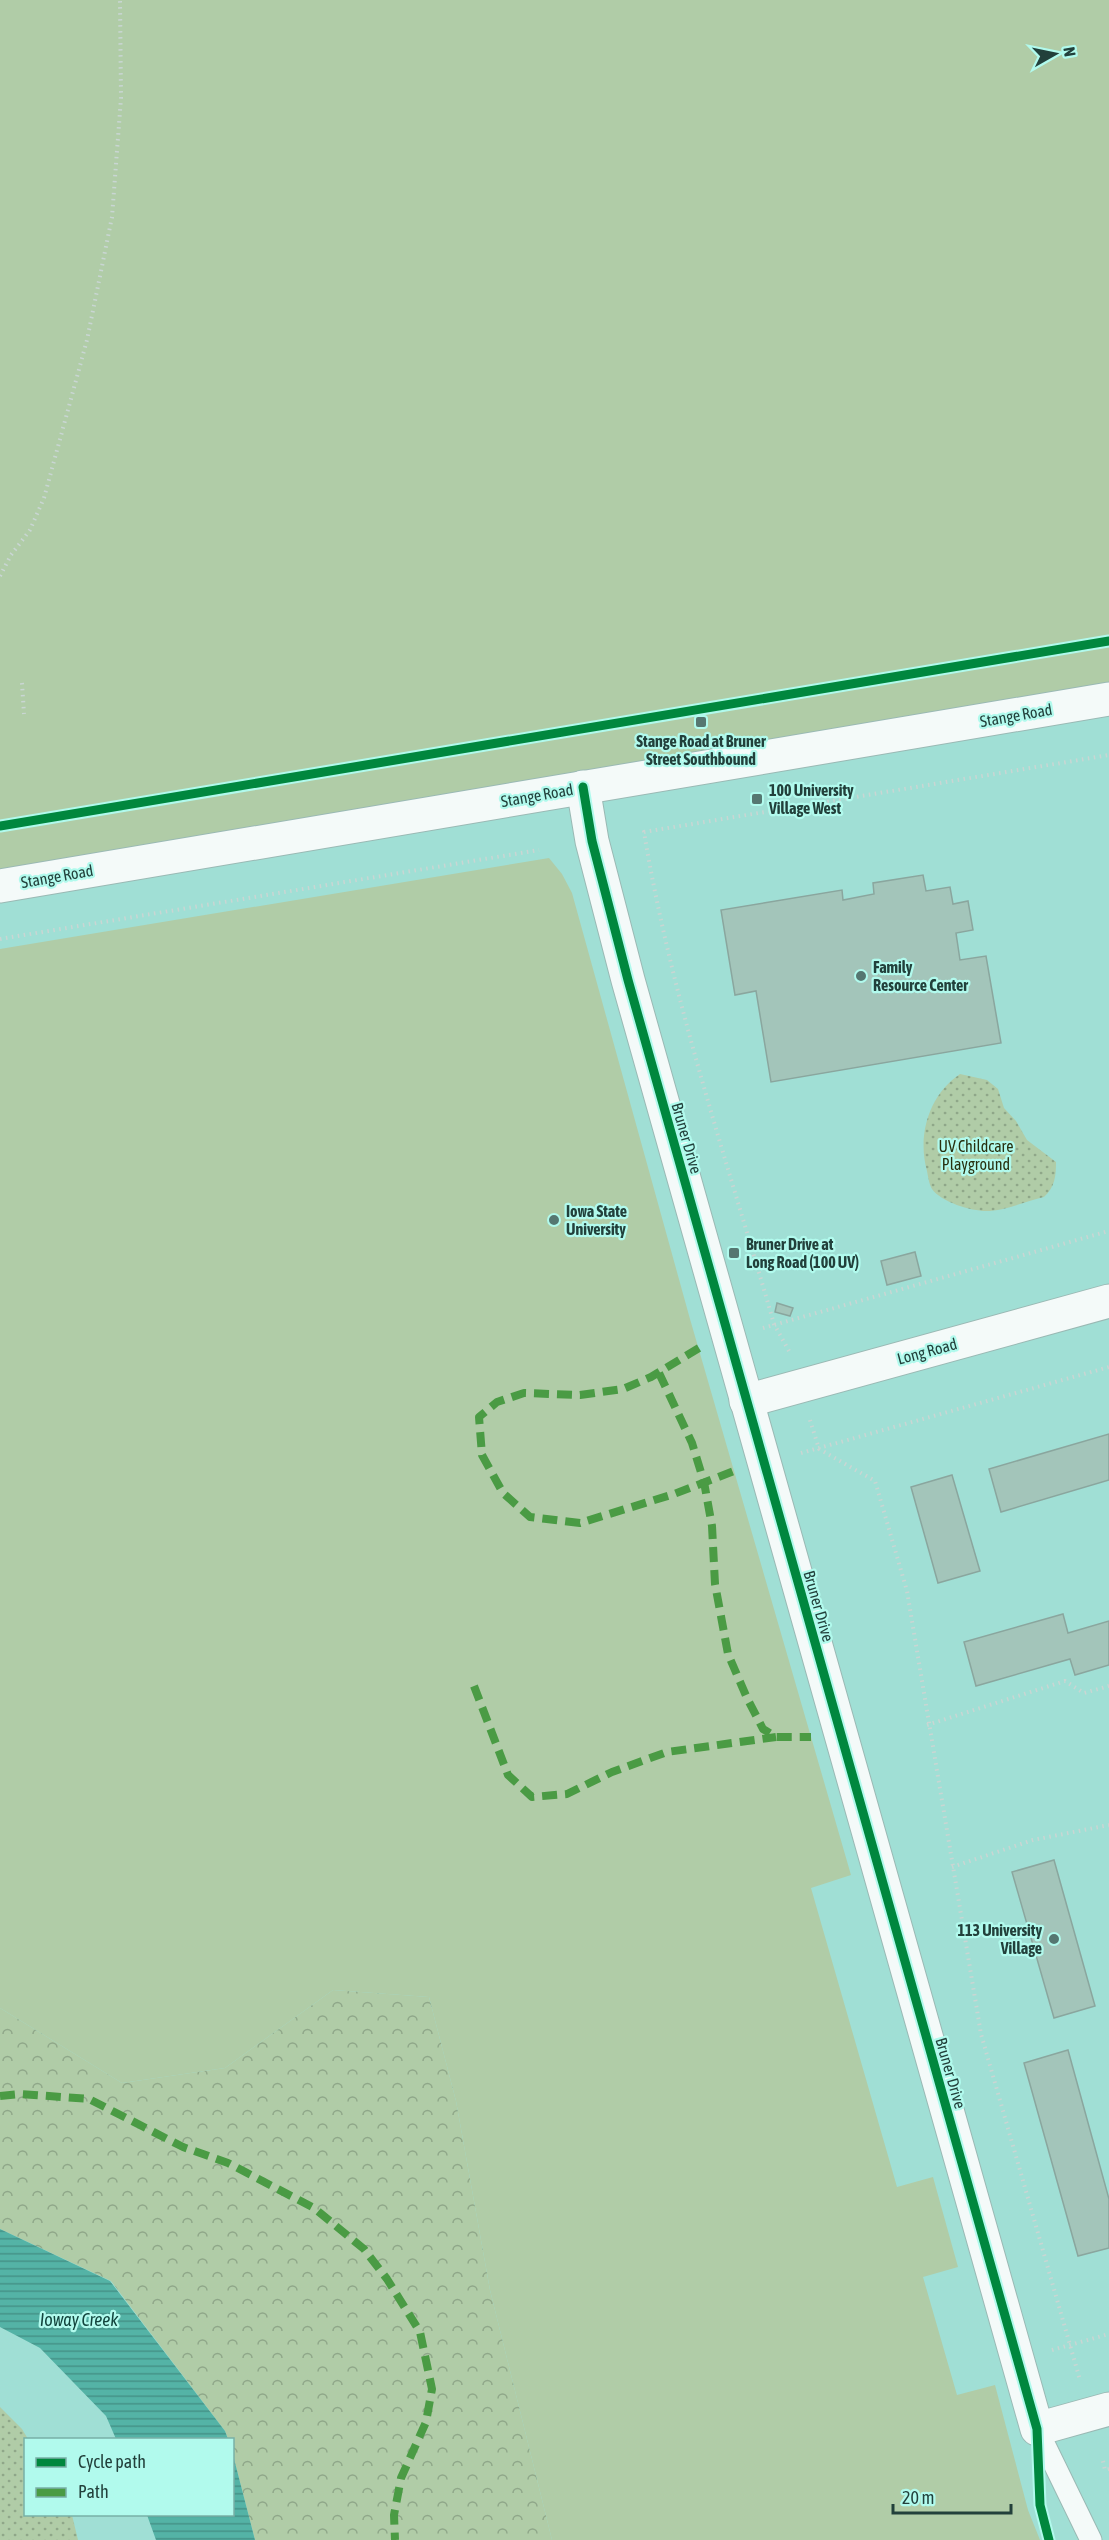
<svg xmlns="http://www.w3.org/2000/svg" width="1109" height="2540" font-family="'Asap Condensed',sans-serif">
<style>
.built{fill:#a0dfd5;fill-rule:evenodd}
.grass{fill:#b0cca7}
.forest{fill:url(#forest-crowns)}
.park{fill:url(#park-dots)}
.water{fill:url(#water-rules)}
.building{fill:#a3c5ba;stroke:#8aa69e;stroke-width:1.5}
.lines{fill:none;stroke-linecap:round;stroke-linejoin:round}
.lane-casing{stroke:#9ab9b4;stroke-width:23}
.street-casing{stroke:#9ab9b4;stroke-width:35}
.secondary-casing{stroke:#9ab9b4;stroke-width:35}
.path{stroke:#c9d6d3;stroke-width:4;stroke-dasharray:1.5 4.5;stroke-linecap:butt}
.lane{stroke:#f4faf9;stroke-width:21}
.street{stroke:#f4faf9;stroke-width:33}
.secondary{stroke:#f4faf9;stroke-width:33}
.quiet{stroke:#4a9b44;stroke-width:8;stroke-dasharray:15 8;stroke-linecap:butt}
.cycleway-casing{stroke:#b1faed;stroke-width:13}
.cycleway{stroke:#00873e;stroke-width:9}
.poi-dot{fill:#557771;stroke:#b1faed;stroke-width:2}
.labels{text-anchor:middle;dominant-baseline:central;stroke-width:4.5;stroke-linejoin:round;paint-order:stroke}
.street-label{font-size:16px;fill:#22403b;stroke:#b1faed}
.poi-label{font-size:16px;font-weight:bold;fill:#22403b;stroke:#b1faed;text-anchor:start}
.park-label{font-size:16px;fill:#28300f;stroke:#b1faed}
.water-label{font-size:18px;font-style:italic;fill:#12443d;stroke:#b1faed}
</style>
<defs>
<pattern id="forest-crowns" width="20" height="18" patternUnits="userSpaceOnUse" patternTransform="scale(1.5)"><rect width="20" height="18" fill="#b0cca7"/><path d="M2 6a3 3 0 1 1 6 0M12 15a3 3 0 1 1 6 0" fill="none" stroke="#8fa789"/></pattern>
<pattern id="park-dots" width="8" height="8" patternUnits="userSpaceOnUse" patternTransform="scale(1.5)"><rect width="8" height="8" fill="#b0cca7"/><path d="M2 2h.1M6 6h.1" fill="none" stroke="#8fa789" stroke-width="1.8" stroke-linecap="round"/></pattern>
<pattern id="water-rules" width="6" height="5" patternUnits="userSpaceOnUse" patternTransform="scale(1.5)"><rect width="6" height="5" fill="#54b3a6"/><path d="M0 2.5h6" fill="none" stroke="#459388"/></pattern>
</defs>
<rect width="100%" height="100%" fill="#b5dcd6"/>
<!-- built -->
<path class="built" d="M0,0H1109V2540H0ZM26,2440H232V2514H26Z"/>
<!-- grass -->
<g class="grass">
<polygon points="0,0 1109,0 1109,699 0,886"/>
<polygon points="549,858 562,874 572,893 690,1319 851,1875 811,1888 897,2187 933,2177 958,2267 923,2277 957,2395 995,2385 1028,2510 1040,2540 552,2540 490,2290 456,2101 429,1997 333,1990 225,2068 122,2083 0,2008 0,949"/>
</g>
<!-- forest -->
<polygon class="forest" points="333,1990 429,1997 456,2101 490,2290 552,2540 255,2540 233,2455 232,2440 228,2439 225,2431 111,2281 0,2229 0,2008 122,2083 225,2068"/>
<!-- park -->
<g class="park">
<path d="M960,1074L987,1080L998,1089L1004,1108L1016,1121L1027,1140L1056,1162C1056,1176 1055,1187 1044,1197C1026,1201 1005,1211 986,1211C971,1211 941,1202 932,1189C929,1184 928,1176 927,1171C917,1135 929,1095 960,1074Z"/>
<polygon points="0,2407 22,2429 28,2439 26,2440 26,2514 72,2515 78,2540 0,2540"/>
</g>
<!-- water -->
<g class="water">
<polygon points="0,2229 110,2281 225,2431 228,2439 116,2439 106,2416 40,2348 0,2327"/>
<polygon points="233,2455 255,2540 156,2540 147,2515 232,2514"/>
</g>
<!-- building -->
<g class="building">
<polygon points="923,875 926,891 950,887 953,904 968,901 973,930 956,933 960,960 986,956 1001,1043 771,1082 756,991 735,995 721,910 842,890 843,900 874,894 873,883"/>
<polygon points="915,1252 921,1276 887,1285 881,1261"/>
<polygon points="777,1303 793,1308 790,1316 775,1312"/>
<polygon points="1109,1434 1109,1480 1001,1512 989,1469"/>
<polygon points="952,1475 980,1571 938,1583 911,1487"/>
<polygon points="1063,1614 1068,1633 1109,1621 1109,1665 1075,1675 1070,1659 976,1686 964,1642"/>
<polygon points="1054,1860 1095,2006 1054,2018 1012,1872"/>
<polygon points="1068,2050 1109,2199 1109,2248 1078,2256 1024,2063"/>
</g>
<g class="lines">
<!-- lane casing -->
<g class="lane-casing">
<polyline id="lane" points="1037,2429 1091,2540"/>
</g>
<!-- street casing -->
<g class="street-casing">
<g id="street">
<polyline points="583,787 592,841 628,980 1037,2429 1109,2409"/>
<polyline points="746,1401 1109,1301"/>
</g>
</g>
<!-- secondary casing -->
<g class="secondary-casing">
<polyline id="secondary" points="0,886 1109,699"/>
</g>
<!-- path -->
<g class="path">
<polyline points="0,576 11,555 30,530 44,498 87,340 112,217 121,98 120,0"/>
<polyline points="22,683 24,714"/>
<polyline points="0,939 539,850"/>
<polyline points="763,1328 1109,1231"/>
<path d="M789,1351L774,1324C728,1164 671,997 644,832L1109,755"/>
<polyline points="810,1420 819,1449 875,1481 907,1591 981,2034 1080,2380"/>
<polyline points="801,1453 1109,1367"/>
<polyline points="927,1725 1065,1681 1084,1693 1109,1686"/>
<polyline points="952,1867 1033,1840 1109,1825"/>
<polyline points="1052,2350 1109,2334"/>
<polyline points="1103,2461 1105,2470 1109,2469"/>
</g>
<!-- lane -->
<use href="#lane" class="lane"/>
<!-- street -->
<use href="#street" class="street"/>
<!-- secondary -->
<use href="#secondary" class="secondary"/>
<!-- quiet -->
<g class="quiet">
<polyline points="699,1348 651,1377 623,1389 580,1395 524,1393 497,1402 479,1417 482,1455 503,1493 530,1517 580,1523 674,1494 734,1471"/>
<polyline points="659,1373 692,1443 704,1482 712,1526 715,1584 728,1654 747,1698 763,1729 776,1737 811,1737"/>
<polyline points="474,1686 508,1775 532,1797 567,1794 612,1772 667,1752 776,1737"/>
<polyline points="0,2096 21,2094 89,2099 183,2147 228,2163 314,2208 364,2249 387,2279 420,2332 432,2389 426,2422 401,2478 394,2515 395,2540"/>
</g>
<!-- cycleway casing -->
<g class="cycleway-casing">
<g id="cycleway">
<polyline points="583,787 592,841 628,980 1037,2429 1040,2505 1049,2540"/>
<polyline points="0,826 1109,641"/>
</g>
</g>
<!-- cycleway -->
<use href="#cycleway" class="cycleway"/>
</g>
<!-- markers -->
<g class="poi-dot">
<rect x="695" y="716" width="12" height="12" rx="3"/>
<rect x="751" y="793" width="12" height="12" rx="3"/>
<circle cx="861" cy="976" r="6"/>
<circle cx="554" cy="1220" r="6"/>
<rect x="728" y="1247" width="12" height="12" rx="3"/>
<circle cx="1054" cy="1939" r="6"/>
</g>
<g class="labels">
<!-- street labels -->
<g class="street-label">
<text transform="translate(1016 715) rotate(-10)">Stange Road</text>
<text transform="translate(537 795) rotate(-10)">Stange Road</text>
<text transform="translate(57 876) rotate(-10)">Stange Road</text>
<text transform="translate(687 1138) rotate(74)">Bruner Drive</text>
<text transform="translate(927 1351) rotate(-15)">Long Road</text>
<text transform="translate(819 1606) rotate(74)">Bruner Drive</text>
<text transform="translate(951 2073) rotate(74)">Bruner Drive</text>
</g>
<!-- poi labels -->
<g class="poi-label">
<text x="701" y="741" text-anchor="middle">Stange Road at Bruner<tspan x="701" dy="18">Street Southbound</tspan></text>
<text x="769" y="790">100 University<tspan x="769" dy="18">Village West</tspan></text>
<text x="873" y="967">Family<tspan x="873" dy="18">Resource Center</tspan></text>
<text x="566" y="1211">Iowa State<tspan x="566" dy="18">University</tspan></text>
<text x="746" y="1244">Bruner Drive at<tspan x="746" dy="18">Long Road (100 UV)</tspan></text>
<text x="1042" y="1930" text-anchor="end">113 University<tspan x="1042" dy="18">Village</tspan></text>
</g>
<!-- park labels -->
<g class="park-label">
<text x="976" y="1146">UV Childcare<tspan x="976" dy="18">Playground</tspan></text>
</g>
<!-- water labels -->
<g class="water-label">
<text x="79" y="2319">Ioway Creek</text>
</g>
</g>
<!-- legend -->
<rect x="24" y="2438" width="210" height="78" fill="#b1faed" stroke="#78b0a6" stroke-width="1.5"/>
<rect x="36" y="2458" width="30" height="9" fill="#00873e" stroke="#78b0a6" stroke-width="1.5"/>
<text x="78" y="2468" font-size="18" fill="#22403b">Cycle path</text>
<rect x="36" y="2488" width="30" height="9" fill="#4a9b44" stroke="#78b0a6" stroke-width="1.5"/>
<text x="78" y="2498" font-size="18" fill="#22403b">Path</text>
<!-- north arrow -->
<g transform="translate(1055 54) rotate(81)" stroke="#b1faed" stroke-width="4.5" paint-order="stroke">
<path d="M0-4.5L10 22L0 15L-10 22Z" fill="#22403b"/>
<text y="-9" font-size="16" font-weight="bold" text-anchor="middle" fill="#22403b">N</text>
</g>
<!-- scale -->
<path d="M893 2504v9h118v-9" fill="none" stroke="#22403b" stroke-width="3"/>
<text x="902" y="2504" font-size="18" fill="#22403b" stroke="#b1faed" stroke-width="4.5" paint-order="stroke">20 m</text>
</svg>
